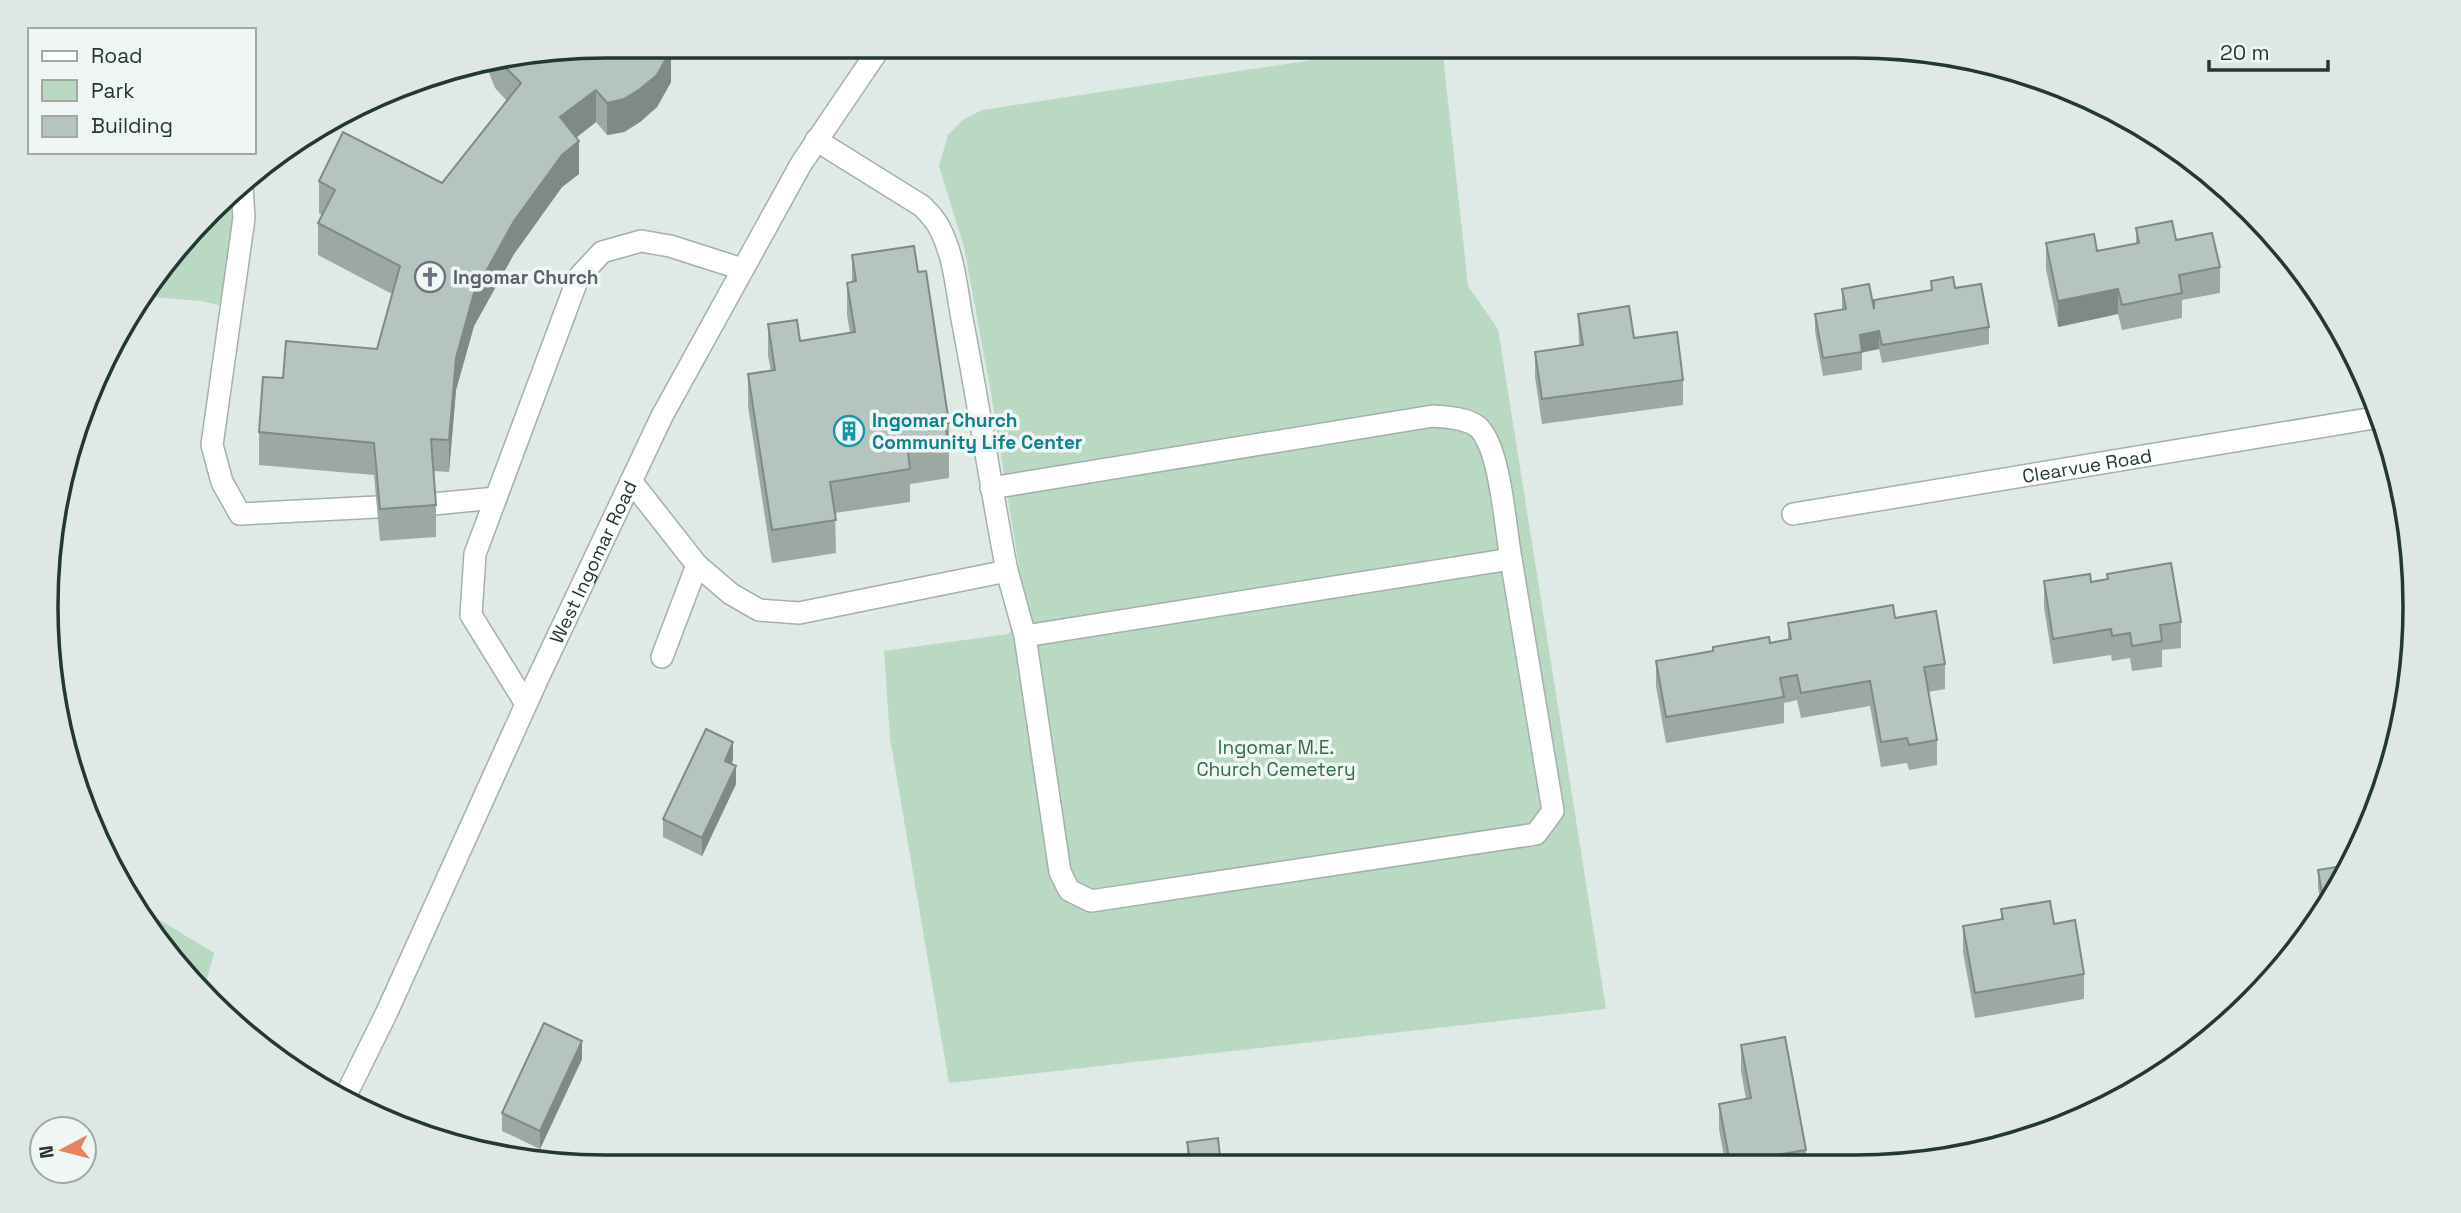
<svg xmlns="http://www.w3.org/2000/svg" width="2461" height="1213" viewBox="0 0 2461 1213" font-family="'Space Grotesk',sans-serif">
	<style>
		.green { fill: #bad9c2 }
		.lines { fill: none; stroke-linecap: round; stroke-linejoin: round }
		.service-casing { stroke: #a3b0ac; stroke-width: 24 }
		.minor-casing { stroke: #a3b0ac; stroke-width: 24 }
		.tertiary-casing { stroke: #a3b0ac; stroke-width: 24 }
		.service { stroke: #fff; stroke-width: 21 }
		.minor { stroke: #fff; stroke-width: 21 }
		.tertiary { stroke: #fff; stroke-width: 21 }
		.wall { fill: #9ca9a3 }
		.shaded-wall { fill: #7f8985 }
		.building { fill: #b5c4be; stroke: #7f8985; stroke-width: 2 }
		.labels { text-anchor: middle; stroke-width: 7; stroke-linejoin: round; paint-order: stroke }
		.worship-label { font-size: 19px; font-weight: bold; fill: #5b616d; stroke: #eff6f3; text-anchor: start }
		.culture-label { font-size: 19px; font-weight: bold; fill: #0d838f; stroke: #eff6f3; text-anchor: start }
		.street-label { font-size: 19px; fill: #223832; stroke: #eff6f3 }
		.park-label { font-size: 19px; fill: #2f6c47; stroke: #eff6f3 }
		.rim { fill: none; stroke: #223832; stroke-width: 3.5 }
	</style>
	<rect width="100%" height="100%" fill="#dfe9e5"/>
	<!-- green -->
	<g class="green">
		<path d="M1405 46H1442L1468 286 1498 329 1606 1009 949 1083 890 738 884 651 1008 634 1027 616 990 388 964 247 939 166 948 135 963 120 982 110Z"/>
		<path d="M242 186 232 308 201 301 139 296Z"/>
		<path d="M143 910 214 953 203 994Z"/>
	</g>
	<g class="lines">
		<!-- service casing -->
		<g class="service-casing">
			<g id="service">
				<path d="M242 186 244 218 212 445 222 482 240 514 377 507"/>
				<path d="M631 481 697 565"/>
				<path d="M991 488 1433 416C1447 417 1469 418 1479 428 1501 451 1505 527 1511 559L1025 636 1007 571"/>
				<path d="M433 504 496 498"/>
				<path d="M1025 636 1060 872 1069 890 1091 901 1536 834 1553 811 1511 559"/>
				<path d="M662 657 697 565 731 594 759 610 799 613 1007 571C991 489 979 406 963 324 957 294 955 259 941 231 937 221 930 214 922 206L816 140"/>
				<path d="M526 704 471 615 475 554 578 278 602 252 641 241 670 246 742 269"/>
			</g>
		</g>
		<!-- minor casing -->
		<g class="minor-casing">
			<g id="minor">
				<path id="s1" d="M1793 514 2380 417"/>
			</g>
		</g>
		<!-- tertiary casing -->
		<g class="tertiary-casing">
			<g id="tertiary">
				<path id="s2" d="M344 1099 386 1014 538 678 662 416 801 164 881 46"/>
			</g>
		</g>
		<!-- service -->
		<use href="#service" class="service"/>
		<!-- minor -->
		<use href="#minor" class="minor"/>
		<!-- tertiary -->
		<use href="#tertiary" class="tertiary"/>
	</g>
	<!-- wall -->
	<g class="wall">
		<path d="M606 46H685V47L671 59V82L657 107 640 122 624 132 607 135 596 122 576 138 579 174 562 187 514 254 474 326 456 390 449 472 433 471 436 505V537L380 541 374 475 259 465V432L283 378 377 349 392 294 318 255V223L322 215 319 213V181L442 183 507 101 495 88 486 65Z"/>
		<path d="M2136 228 2176 240 2220 267V293L2182 300V318L2122 330 2118 314 2058 327 2046 269V243L2097 251 2136 244Z"/>
		<path d="M852 255 918 272 949 423V478L910 484V502L835 513 836 553 772 563 748 406V374L771 371 768 356V324L800 341 850 333 847 315V283L852 282Z"/>
		<path d="M1931 281 1955 288 1989 327V344L1882 363 1879 349 1862 352V370L1823 376 1815 331V314L1842 309V289L1874 308 1931 290Z"/>
		<path d="M1578 314 1634 338 1683 380V405L1542 424 1535 377V352L1579 346Z"/>
		<path d="M2107 574 2181 622V648L2162 650V667L2132 671 2130 658 2112 661 2111 655 2053 664 2044 607V581L2091 582 2107 579Z"/>
		<path d="M1895 618 1945 664V689L1928 692 1937 740V765L1909 770 1907 763 1881 767 1870 706 1801 718 1797 700 1784 703V723L1666 743 1656 686V661L1788 640V623Z"/>
		<path d="M733 760 731 764 736 784 702 856 663 837V819Z"/>
		<path d="M2348 865 2322 909 2318 888V870Z"/>
		<path d="M2001 909 2054 924 2084 974V999L1975 1018 1963 952V926L2001 919Z"/>
		<path d="M1741 1045 1806 1150V1163H1725L1719 1129V1104L1746 1099 1741 1071Z"/>
		<path d="M582 1059 540 1149 502 1131V1113Z"/>
		<path d="M1187 1142 1221 1165H1187Z"/>
	</g>
	<!-- shaded-wall -->
	<g class="shaded-wall">
		<path d="M660 46H685V47L671 59V82L657 107 640 122 624 132 607 135V103Z"/>
		<path d="M596 90V122L560 150V117Z"/>
		<path d="M579 141V174L562 187 514 254 474 326 456 390 449 472V440L456 358 474 293 514 221 562 155Z"/>
		<path d="M2118 289V314L2058 327V301Z"/>
		<path d="M1879 331V349L1860 353V335Z"/>
		<path d="M733 742V760L725 778V761Z"/>
		<path d="M736 766V784L702 856V838Z"/>
		<path d="M582 1041V1059L540 1149V1131Z"/>
	</g>
	<!-- building -->
	<g class="building">
		<path d="M606 46H668L671 50 657 75 640 89 624 99 607 103 596 90 560 117 579 141 562 155 514 221 474 293 456 358 449 440 431 439 436 505 380 509 374 443 259 432 263 377 283 378 286 341 377 349 400 266 318 223 335 190 319 181 343 132 442 183 521 83 501 63Z"/>
		<path d="M2172 221 2176 240 2212 233 2220 267 2179 275 2182 293 2122 305 2118 289 2058 301 2046 243 2094 234 2097 251 2139 243 2136 228Z"/>
		<path d="M914 246 918 272 926 271 949 423H945L949 446 908 452 910 469 830 482 836 520 772 530 748 374 775 370 768 324 797 320 800 341 855 332 847 283 856 281 852 255Z"/>
		<path d="M1953 277 1955 288 1981 284 1989 327 1882 345 1879 331 1860 335 1862 352 1823 358 1815 314 1846 309 1842 289 1869 284 1874 309V300L1932 290 1931 281Z"/>
		<path d="M1629 306 1634 338 1677 332 1683 380 1542 399 1535 352 1583 345 1578 314Z"/>
		<path d="M2171 563 2181 622 2160 625 2162 641 2132 646 2130 633 2112 636 2111 629 2053 639 2044 581 2090 574 2091 582 2108 579 2107 574Z"/>
		<path d="M1893 605 1895 618 1936 611 1945 664 1924 667 1937 740 1909 745 1907 738 1881 742 1870 681 1801 693 1797 675 1780 678 1784 697 1666 717 1656 661 1713 651V647L1769 637 1770 643 1791 639 1788 623Z"/>
		<path d="M706 729 733 742 725 761 736 766 702 838 663 819Z"/>
		<path d="M2348 865 2324 905 2318 870Z"/>
		<path d="M2050 901 2054 924 2075 920 2084 974 1975 993 1963 926 2003 919 2001 909Z"/>
		<path d="M544 1023 582 1041 540 1131 502 1113Z"/>
		<path d="M1785 1037 1806 1150 1730 1163 1719 1104 1751 1098 1741 1045Z"/>
		<path d="M1218 1138 1221 1165H1191L1187 1142Z"/>
	</g>
	<!-- icons -->
	<defs>
		<g id="church-ring" transform="scale(1.575)"><circle r="9.5" fill="#eff6f3" stroke="#6b7280" stroke-width="1.5"/><path d="M-1.2-6h2.4v3.5h3.3v2.4h-3.3V6h-2.4V-.1h-3.3v-2.4h3.3Z" fill="#6b7280"/></g>
		<g id="building-ring" transform="scale(1.575)"><circle r="9.5" fill="#eff6f3" stroke="#0f9aa8" stroke-width="1.5"/><path d="M-4-6H4V6H1V3H-1V6H-4ZM-2.5-4.3h1.7v1.8h-1.7ZM.8-4.3h1.7v1.8H.8ZM-2.5-1h1.7V.8h-1.7ZM.8-1h1.7V.8H.8Z" fill="#0f9aa8"/></g>
	</defs>
	<g fill-rule="evenodd">
		<use href="#church-ring" x="430" y="277"/>
		<use href="#building-ring" x="849" y="431"/>
	</g>
	<g class="labels">
		<!-- worship labels -->
		<g class="worship-label">
			<text x="453" y="284">Ingomar Church</text>
		</g>
		<!-- culture labels -->
		<g class="culture-label">
			<text x="872" y="427">Ingomar Church<tspan x="872" dy="22">Community Life Center</tspan></text>
		</g>
		<!-- street labels -->
		<g class="street-label">
			<text dy="7" stroke="none"><textPath href="#s1" startOffset="298">Clearvue Road</textPath></text>
			<text dy="7" stroke="none"><textPath href="#s2" startOffset="592">West Ingomar Road</textPath></text>
		</g>
		<!-- park labels -->
		<g class="park-label">
			<text x="1276" y="754">Ingomar M.E.<tspan x="1276" dy="22">Church Cemetery</tspan></text>
		</g>
	</g>
	<!-- crop -->
	<path d="M0 0H2461V1213H0ZM606 58H1855A548 548 0 0 1 2403 606V607A548 548 0 0 1 1855 1155H606A548 548 0 0 1 58 607V606A548 548 0 0 1 606 58Z" fill="#dfe7e4" fill-rule="evenodd"/>
	<path class="rim" d="M606 58H1855A548 548 0 0 1 2403 606V607A548 548 0 0 1 1855 1155H606A548 548 0 0 1 58 607V606A548 548 0 0 1 606 58Z"/>
	<!-- legend -->
	<rect x="28" y="28" width="228" height="126" fill="#eff6f3" stroke="#9daaa6" stroke-width="2"/>
	<rect x="42" y="51" width="35" height="10" fill="#ffffff" stroke="#9daaa6" stroke-width="2"/>
	<text x="91" y="63" font-size="21" fill="#223832">Road</text>
	<rect x="42" y="80" width="35" height="21" fill="#bad9c2" stroke="#9daaa6" stroke-width="2"/>
	<text x="91" y="98" font-size="21" fill="#223832">Park</text>
	<rect x="42" y="116" width="35" height="21" fill="#b5c4be" stroke="#9daaa6" stroke-width="2"/>
	<text x="91" y="133" font-size="21" fill="#223832">Building</text>
	<!-- north arrow -->
	<g transform="translate(63 1150) rotate(263)"><circle r="33" fill="#eff6f3" stroke="#9daaa6" stroke-width="2"/>
	<path d="M0-5L12 26L0 18L-12 26Z" fill="#e8815f"/>
	<text y="-10" font-size="19" font-weight="bold" text-anchor="middle" fill="#223832">N</text>
	</g>
	<!-- scale -->
	<path d="M2209 60v10h119v-10" fill="none" stroke="#223832" stroke-width="3.5"/>
	<text x="2220" y="60" font-size="21" fill="#223832" stroke="#eff6f3" stroke-width="5" paint-order="stroke">20 m</text>
</svg>
